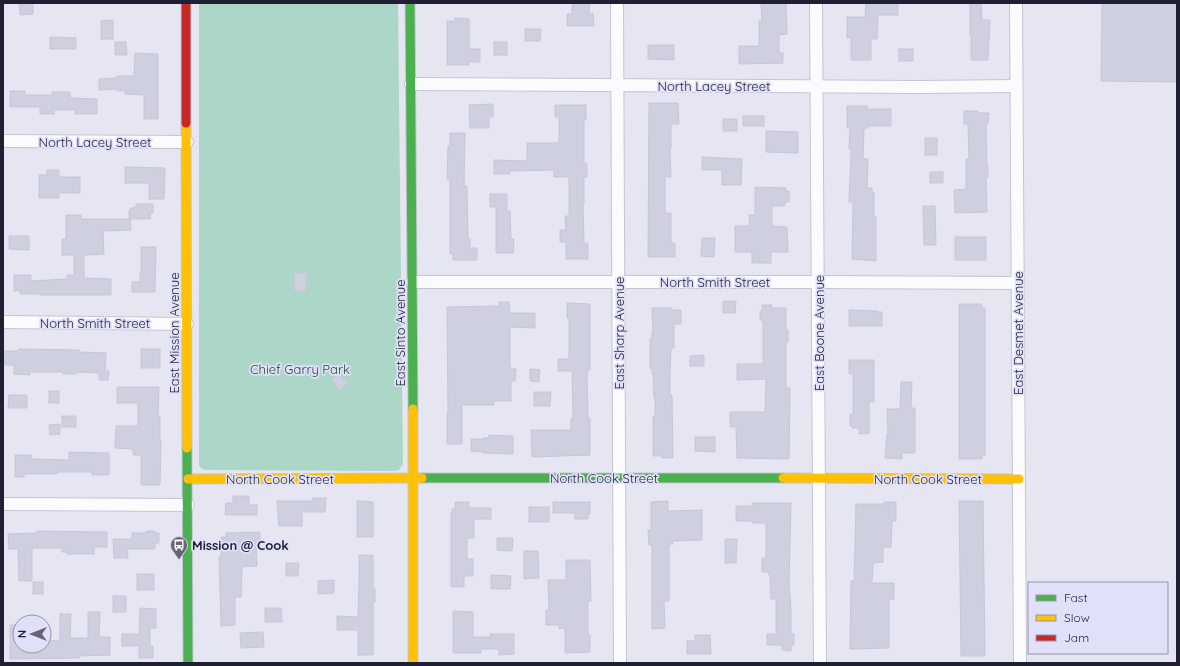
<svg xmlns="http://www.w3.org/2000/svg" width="1180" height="666" viewBox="0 0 1180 666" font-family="Quicksand,sans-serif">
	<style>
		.green { fill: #acd7c8 }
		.building { fill: #cecfdf; stroke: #c6c6d6 }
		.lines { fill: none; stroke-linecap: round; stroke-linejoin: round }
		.street-casing { stroke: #c4c4d4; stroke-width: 14 }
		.fast-casing { stroke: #c4c4d4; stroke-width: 11 }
		.slow-casing { stroke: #c4c4d4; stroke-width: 11 }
		.jam-casing { stroke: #c4c4d4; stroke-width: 11 }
		.street { stroke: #fbfbfd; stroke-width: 12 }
		.fast { stroke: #4caf50; stroke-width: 9 }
		.slow { stroke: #ffc107; stroke-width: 9 }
		.jam { stroke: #c62828; stroke-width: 9 }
		.labels { text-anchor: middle; stroke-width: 3.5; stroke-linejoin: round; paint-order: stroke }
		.street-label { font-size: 13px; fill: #1f2034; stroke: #e0e1f8 }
		.park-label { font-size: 13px; fill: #214736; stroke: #e0e1f8 }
		.poi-label { font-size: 13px; font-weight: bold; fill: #1f2034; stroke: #e0e1f8; text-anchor: start }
	</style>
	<rect width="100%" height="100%" fill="#e6e6f2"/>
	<!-- green -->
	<path class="green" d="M199 3H398L403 464 399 470 394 471 204 470 201 468 199 465Z"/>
	<!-- building -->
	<g class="building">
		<path d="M19 3H33V14L20 15Z"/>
		<path d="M572 3H590L589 14 593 13 594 26H567V14H572Z"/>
		<path d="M761 3H786L787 34 779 35V53H783V63L739 64V46H759V21H762Z"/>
		<path d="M866 3H898V15H878L877 39H871V60H851V38H847V17H865Z"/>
		<path d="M970 3H981L982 20H990L988 60H971V35H970Z"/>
		<path d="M1102 3H1177V82L1101 81Z"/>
		<path d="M455 18 469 19V49H480V62H469V65H447V21H455Z"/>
		<path d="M113 20V39H101V21Z"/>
		<path d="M525 29H541L540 41H525Z"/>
		<path d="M50 37 76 38V49H50Z"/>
		<path d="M115 42H126L127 55H115Z"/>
		<rect x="494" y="42" width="13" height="13"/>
		<path d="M648 45H674V60L648 59Z"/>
		<rect x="899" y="49" width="14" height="12"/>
		<path d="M135 53 158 54V119H144V95L125 94V91H117V89L99 90V79L117 78V76H134Z"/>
		<path d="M10 91H25V95H52V92H70V98L97 99V114H75V110H54V114H40V107H10Z"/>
		<path d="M649 103H678L679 124H671V149H670L671 177H665V213H671V243H675V257H648Z"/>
		<path d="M493 104V117H489V128H470L469 105Z"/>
		<path d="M555 105H586V120H584V163L587 164V177H584V204H583L584 243H588V259H566V242H560V230H566L565 216H569V177H554V170L510 171V174H494V160L525 161V160H527V143H559V117H555Z"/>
		<path d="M847 106H867V109H891V126H868V128H864L863 159H868L867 188H872V192H874V217H876V261L852 259 853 202H849L851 155V149H849L850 128H847Z"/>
		<path d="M964 111H978V113H989L988 124H986L987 167H988V178H986L987 212 955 213 954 190 966 189V159H969L968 124H964Z"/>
		<rect x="743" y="116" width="21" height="10"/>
		<rect x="723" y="119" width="14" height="12"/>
		<path d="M766 131 798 132V153L766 152Z"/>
		<path d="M450 133H465L464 186H467L468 239H470V248H477V260H453V254H450V179H447L448 146H450Z"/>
		<rect x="925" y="138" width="12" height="17"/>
		<path d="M702 157 742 159 741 185H722V170H702Z"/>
		<path d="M125 167 165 168 164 199H149V183H125Z"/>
		<path d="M47 170H59V177H80V193H59V198H39V175H47Z"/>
		<rect x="930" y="172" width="13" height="11"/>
		<path d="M755 187 786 188 785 191H789V202H785V206H772V226L787 227 788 252H771V263H752V252H735V226H750L749 215H755Z"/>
		<path d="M490 194H507V211H510L511 239H514L513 253H496V207H490Z"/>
		<path d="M136 204H153V213L150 214 151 219H129V210L131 208 136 207Z"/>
		<path d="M923 206H935L936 245H924Z"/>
		<path d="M66 215H81V219H130L131 230 103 231 104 254 84 255V278L111 279V295H40V294H20V291H14V275H31V281L67 279V275H74V255H62V239H66Z"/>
		<path d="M9 236H29V250L9 249Z"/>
		<rect x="955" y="237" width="31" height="23"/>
		<path d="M702 238H715L714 257 701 256Z"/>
		<path d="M141 247H156L155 292H132V282H140V273H141Z"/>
		<rect x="294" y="273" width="12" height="18"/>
		<path d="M723 301H736L735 313H723Z"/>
		<path d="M499 302H509L510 313H535V328L510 327V364L511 369H516L515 381H511V401H494V405H462V444H447V413H448L447 307 499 306Z"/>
		<path d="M567 303 590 304V370L587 371 588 418H590V455L532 457 531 430H571V418H573L572 371H558V359H569V319L567 318Z"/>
		<path d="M959 304H982V308H985V455H982V459H959Z"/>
		<path d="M762 305H772V308H786V330H788V342H786V388H790L789 459 737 458 736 427H730V412H765L766 379 737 380V364H763V320H760V311H762Z"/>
		<path d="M652 308H672V310H681V324H674V348H671L670 374V395H672L673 458H662V456H653V416H655V398H654L653 374H652V369L650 368V338H652V332H653Z"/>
		<path d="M849 310 877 311V312H882V326H849Z"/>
		<path d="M19 349 79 350V352L106 353 105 371H109L108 380H99V373L76 372V374H63V372H30V375L14 374V365H3V351H18Z"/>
		<rect x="141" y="349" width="19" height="19"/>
		<path d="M704 355V366H690V356Z"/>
		<path d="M849 360H874V402H869V433L859 434V428H852V426H850V414H853V374H849Z"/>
		<path d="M530 369 540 370 539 382 530 381Z"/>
		<path d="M339 373 348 383 340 390 331 380Z"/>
		<path d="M901 382H912L911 408H915V453H902V459L885 458 887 434H888L887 409H900Z"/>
		<path d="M117 387H159L158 416H160V440H161L160 485H141V455H133V449L115 448 116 426H138V403H117Z"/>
		<rect x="49" y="391" width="10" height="12"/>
		<path d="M534 392H551L550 406H534Z"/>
		<path d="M9 395H27V408H8Z"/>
		<rect x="62" y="416" width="14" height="11"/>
		<path d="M60 424V434L50 435 49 425Z"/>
		<path d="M489 435 513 436V454L483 453V452L471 451V439H483V438H489Z"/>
		<path d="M695 437H715V452L695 451Z"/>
		<path d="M69 452 109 453V475H92V472H57V474H24V477H15V455H31V459L69 460Z"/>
		<path d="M233 496H249V505H257V515H225L226 503H233Z"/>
		<path d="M313 498H326L325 512H302V526H279L277 501H313Z"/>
		<path d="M357 501 373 502V537H357Z"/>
		<path d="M668 501V511L702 510V540L673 541V544H669V601H664L665 628 652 629V545H649L648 530H651V502Z"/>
		<path d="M959 501H983L985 656H961Z"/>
		<path d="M455 502H469V508H491V519H474V538H467V559H473V576H464V587H451V513H452V509H455Z"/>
		<path d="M553 502H590V514H588V519H575V513H553Z"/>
		<path d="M884 502H896V521H892L891 547H883V562L873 563 872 583H894V599L889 600V648L850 649 851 581H854L856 504H884Z"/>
		<path d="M752 503H791L789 583 791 609V634H794V645H791V651L782 650V645H767V634H776V599H771L770 575H769V572H762V558H766V523H752V521H736V506H752Z"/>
		<rect x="529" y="507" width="20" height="15"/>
		<path d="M37 531 107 532V547H94V554H67V552H62V548H32V581H19L18 549H9L8 534 37 533Z"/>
		<path d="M146 531H155V533H159V543H155V549H127L128 558H114L113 539H132V533H146Z"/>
		<path d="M260 532V543H256L257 566 242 567 241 597H235V625L221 626 219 557H221V537H226V533Z"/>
		<path d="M497 538H513L512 551 497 550Z"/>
		<path d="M725 539H737L736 563H725Z"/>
		<path d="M524 551H538L539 578 524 579Z"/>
		<path d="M359 555H373V588H375V602H373V655H358V630H337V616L358 617 359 583Z"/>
		<path d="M566 560H590L591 601H588V635H590V652L565 653V628L559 629V625H546V610H549L548 580H566Z"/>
		<path d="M286 563H299L298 576H286Z"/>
		<rect x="137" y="574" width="17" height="16"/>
		<path d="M491 575 511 576 510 589H491Z"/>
		<path d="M334 580V593L318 594V581Z"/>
		<rect x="33" y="582" width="10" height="12"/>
		<rect x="113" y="596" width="13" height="16"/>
		<path d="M140 608 156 609V628H150V646H153V658H139V646H122V634H139Z"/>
		<path d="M265 608H281L282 622H265Z"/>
		<path d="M453 611 473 612V637H490V634H514V654L499 655V649H481V653H453Z"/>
		<path d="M88 612H100L99 637H110V655L79 656V658L10 659V625H20V646H44V643H49V641L60 640V614H71L70 638H88Z"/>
		<path d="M263 632 264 647 241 648 240 633Z"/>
		<path d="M695 635H710L711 654H687V641H695Z"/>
	</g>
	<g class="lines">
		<!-- street casing -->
		<g class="street-casing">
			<g id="street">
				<path d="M617 3 620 663"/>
				<path d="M816 3 820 663"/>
				<path d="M1016 3 1020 663"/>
				<path d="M411 84 918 87 1016 86"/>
				<path d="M3 141 187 142"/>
				<path d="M412 282H818L1018 283"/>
				<path d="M3 322 187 324"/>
				<path d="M3 504 188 505"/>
			</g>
		</g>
		<!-- fast casing -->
		<g class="fast-casing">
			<g id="fast">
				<path d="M410 3 413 409"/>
				<path d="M187 448 188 663"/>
				<path d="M422 478H783"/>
			</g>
		</g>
		<!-- slow casing -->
		<g class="slow-casing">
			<g id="slow">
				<path d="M186 123 187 448"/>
				<path d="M783 478 1019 479"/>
				<path d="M188 479 422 478"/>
				<path d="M413 663V409"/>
			</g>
		</g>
		<!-- jam casing -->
		<g class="jam-casing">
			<path id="jam" d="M186 3V123"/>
		</g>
		<!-- street -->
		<use href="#street" class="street"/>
		<!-- fast -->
		<use href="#fast" class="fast"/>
		<!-- slow -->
		<use href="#slow" class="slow"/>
		<!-- jam -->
		<use href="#jam" class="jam"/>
	</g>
	<!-- icons -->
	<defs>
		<g id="bus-pin" transform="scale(0.9)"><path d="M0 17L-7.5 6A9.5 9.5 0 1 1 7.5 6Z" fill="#656576" stroke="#e0e1f8"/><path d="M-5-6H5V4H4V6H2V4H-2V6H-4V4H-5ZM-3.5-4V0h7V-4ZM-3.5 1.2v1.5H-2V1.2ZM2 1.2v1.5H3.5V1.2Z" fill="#fff"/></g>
	</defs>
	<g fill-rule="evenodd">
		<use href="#bus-pin" x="179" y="545"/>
	</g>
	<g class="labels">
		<!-- street labels -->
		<g class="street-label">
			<text x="714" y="91">North Lacey Street</text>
			<text x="95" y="147">North Lacey Street</text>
			<text x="715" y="287">North Smith Street</text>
			<text x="95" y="328">North Smith Street</text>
			<text transform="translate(174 333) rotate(-90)" y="5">East Mission Avenue</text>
			<text transform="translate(400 333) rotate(-90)" y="5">East Sinto Avenue</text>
			<text transform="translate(619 333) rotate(-90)" y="5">East Sharp Avenue</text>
			<text transform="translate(819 333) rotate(-90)" y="5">East Boone Avenue</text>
			<text transform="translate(1018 333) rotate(-90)" y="5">East Desmet Avenue</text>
			<text x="604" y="483">North Cook Street</text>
			<text x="280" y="484">North Cook Street</text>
			<text x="928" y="484">North Cook Street</text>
		</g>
		<!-- park labels -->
		<g class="park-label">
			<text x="300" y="374">Chief Garry Park</text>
		</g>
		<!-- poi labels -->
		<g class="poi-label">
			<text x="192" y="550">Mission @ Cook</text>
		</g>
	</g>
	<!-- border -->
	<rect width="1180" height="666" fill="none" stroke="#1f2034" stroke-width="8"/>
	<!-- legend -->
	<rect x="1028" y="582" width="140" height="72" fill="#e0e1f8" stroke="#9394aa"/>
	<rect x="1036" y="595" width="20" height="6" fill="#4caf50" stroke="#9394aa"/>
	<text x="1064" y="602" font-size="12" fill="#1f2034">Fast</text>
	<rect x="1036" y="615" width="20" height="6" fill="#ffc107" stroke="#9394aa"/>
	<text x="1064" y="622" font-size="12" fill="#1f2034">Slow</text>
	<rect x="1036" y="635" width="20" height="6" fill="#c62828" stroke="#9394aa"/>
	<text x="1064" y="642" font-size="12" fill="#1f2034">Jam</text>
	<!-- north arrow -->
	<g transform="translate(32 634) rotate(270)"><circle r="19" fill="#e0e1f8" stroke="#9394aa"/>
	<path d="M0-3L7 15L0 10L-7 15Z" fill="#656576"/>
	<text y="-6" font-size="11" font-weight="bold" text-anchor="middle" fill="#1f2034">N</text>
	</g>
</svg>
